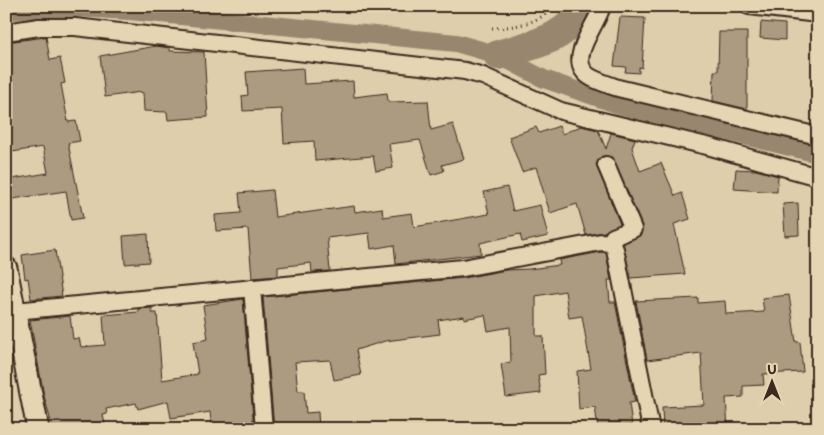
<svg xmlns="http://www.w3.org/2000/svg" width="824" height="435" viewBox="0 0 824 435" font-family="Itim,sans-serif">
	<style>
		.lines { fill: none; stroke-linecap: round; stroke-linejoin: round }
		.canal { stroke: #98876e; stroke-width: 18 }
		.river { stroke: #98876e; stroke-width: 30 }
		.building { fill: #ac9b80; stroke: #3b2a1e }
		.minor-casing { stroke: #3b2a1e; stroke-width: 20 }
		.major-casing { stroke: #3b2a1e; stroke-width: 25 }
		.path { stroke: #3b2a1e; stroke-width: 3; stroke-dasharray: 1 4; stroke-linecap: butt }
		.minor { stroke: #e6d5b2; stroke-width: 16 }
		.major { stroke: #e6d5b2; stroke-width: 21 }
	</style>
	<rect width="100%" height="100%" fill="#dfceac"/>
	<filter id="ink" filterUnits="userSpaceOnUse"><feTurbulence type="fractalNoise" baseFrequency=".02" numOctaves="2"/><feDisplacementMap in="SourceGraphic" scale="10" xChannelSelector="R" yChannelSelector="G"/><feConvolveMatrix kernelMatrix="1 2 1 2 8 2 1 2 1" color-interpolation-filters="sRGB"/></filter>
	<g filter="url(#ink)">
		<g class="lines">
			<!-- canal -->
			<path class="canal" d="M6 11 76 8 129 11 456 43 498 55 544 79 619 105 818 154"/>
			<!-- river -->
			<path class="river" d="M498 55C526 46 572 40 580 6"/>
		</g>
		<!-- building -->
		<g class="building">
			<path d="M620 17 645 18 642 68 639 67V73L625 72 626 67 614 66Z"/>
			<path d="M761 22 785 24V40L760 38Z"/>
			<path d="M719 32H747V109L713 101 714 71H718Z"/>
			<path d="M46 37 50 60 60 58 65 83 61 84 68 122 76 121 80 141 68 143 83 218 71 220 66 191 6 200V180L48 173 43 147 6 153V42Z"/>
			<path d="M156 46 170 48V51L204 52 208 117 168 120 167 112 144 111 143 93 141 92 105 97 100 56Z"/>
			<path d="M303 68 304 84 353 81 354 97 387 93 388 102 428 101 431 130 453 124 464 159 442 165 444 171 431 175 420 140 389 144 393 168 376 171 373 156 315 161 314 141 284 143 282 109 243 111 242 96 248 95 246 72Z"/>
			<path d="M559 126 562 134 581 126 598 130 606 149 611 133 635 139 632 148 640 171 661 163 675 196 682 193 690 219 674 224 685 274 631 278 623 244 641 235 642 226 612 157 602 156 596 164 620 224 604 232 586 235 577 204 550 213 536 167 522 172 509 137 536 127 539 133Z"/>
			<path d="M736 169 756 170 778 176 777 192 734 189Z"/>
			<path d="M507 187 513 211 540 205 548 236 522 242 520 234 480 243 481 254 396 264 394 245 371 249 369 233 327 238 330 271 312 272 311 263 278 267V276L252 278 248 229 216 231 215 215 241 213 239 193 272 190 275 217 354 206 355 212 382 208 383 217 412 213 414 227 489 214 484 192Z"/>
			<path d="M798 203 799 235 785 236 783 204Z"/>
			<path d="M148 234 149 262 125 264 123 236Z"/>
			<path d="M55 250 62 296 31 299 28 278 25 279 22 255Z"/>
			<path d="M601 252 606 253 611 280H608L610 302H615L635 402 629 403 632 425 598 429 595 407 579 409 577 371 591 369 582 316 569 318 565 291 536 296V336H543L545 374 538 375 541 393 506 397 501 364 511 362 510 327 488 331 485 315 464 319V316L438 320 440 334 385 341 356 350 361 375 334 380 330 360 295 362 298 391H304L306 413 318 412 319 429H274L263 297 464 278 506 270 529 269 560 265 559 260Z"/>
			<path d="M789 295 796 342H800L803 372 763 374 764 385 743 386V397L726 398 728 429H663L662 407 704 405 701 353 647 360 636 301 698 298V303L725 301 726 314 764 312 762 298Z"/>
			<path d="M243 299 254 429H212L210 412 171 418 168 401 138 409 136 403 106 409 107 414 103 415 106 429H53L44 396 30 320 70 316 73 339 79 338 81 347 105 345 103 315 139 312V309L152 308V313H157L162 380 198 374 193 342 208 339 203 305Z"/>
		</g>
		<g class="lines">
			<!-- minor casing -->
			<g class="minor-casing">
				<g id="minor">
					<path d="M602 6C596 28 563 62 592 78 600 82 609 85 618 88L818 136"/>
					<path d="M749 6 818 14"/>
					<path d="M6 32 39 27H75L465 71 483 76 561 111 711 147 818 177"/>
					<path d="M606 165 633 229 613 237 610 243"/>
					<path d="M252 288 264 429"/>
					<path d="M15 311 463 268 601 242 610 243 615 249 651 429"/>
				</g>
			</g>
			<!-- major casing -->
			<g class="major-casing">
				<path id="major" d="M6 268 38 429"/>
			</g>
			<!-- path -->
			<path class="path" d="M492 28C515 27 538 24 555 6"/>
			<!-- minor -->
			<use href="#minor" class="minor"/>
			<!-- major -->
			<use href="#major" class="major"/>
		</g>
	</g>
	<!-- margin -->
	<rect width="824" height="435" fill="none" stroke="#e6d5b2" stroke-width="25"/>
	<rect x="12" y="12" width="799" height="410" fill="none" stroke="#3b2a1e" stroke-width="2" filter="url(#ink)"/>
	<!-- north arrow -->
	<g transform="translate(772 382)" stroke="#e6d5b2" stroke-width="4" paint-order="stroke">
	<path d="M0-4L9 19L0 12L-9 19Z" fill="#3b2a1e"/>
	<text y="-8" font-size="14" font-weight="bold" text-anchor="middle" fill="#3b2a1e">U</text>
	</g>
</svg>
